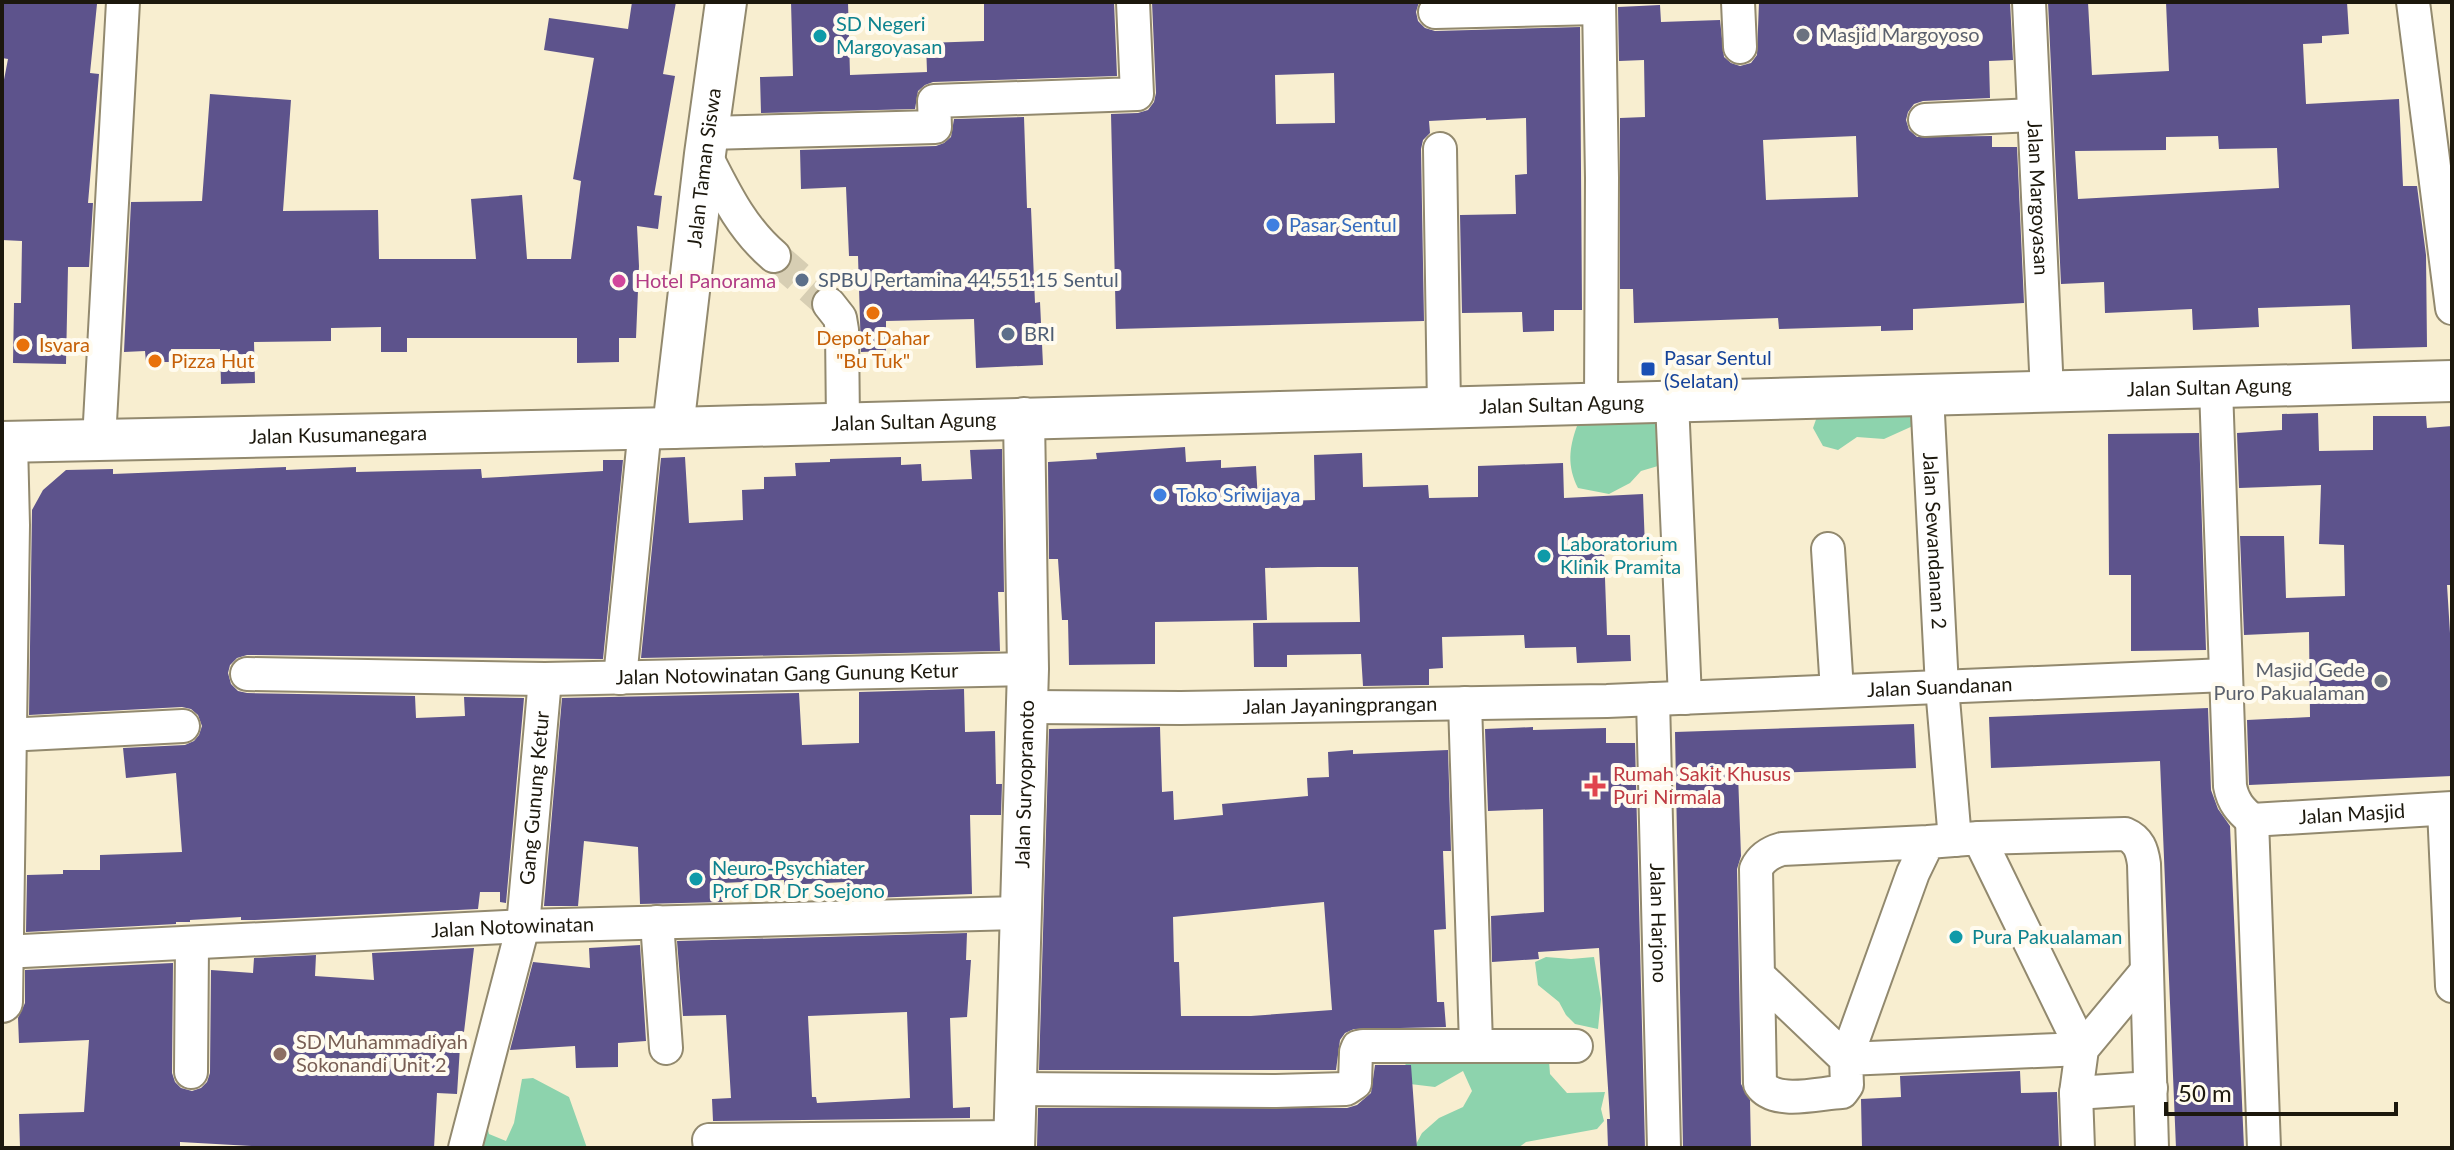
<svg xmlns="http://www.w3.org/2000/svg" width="2454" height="1150" viewBox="0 0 2454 1150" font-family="Lato,sans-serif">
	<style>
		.green { fill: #8dd3ad }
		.building { fill: #5d538c; fill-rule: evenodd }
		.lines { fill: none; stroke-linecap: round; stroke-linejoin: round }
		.minor-tunnel { stroke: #d7ceb3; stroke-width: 32; stroke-dasharray: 32 16; stroke-linecap: butt }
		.minor-casing { stroke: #92896e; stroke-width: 36 }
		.major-casing { stroke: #92896e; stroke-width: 44 }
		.minor { stroke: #fff; stroke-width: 32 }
		.major { stroke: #fff; stroke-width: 40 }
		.worship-dot { fill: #6b7280; stroke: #fffbef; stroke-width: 3 }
		.culture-dot { fill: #0f9aa8; stroke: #fffbef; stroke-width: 3 }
		.shop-dot { fill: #3f7fe0; stroke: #fffbef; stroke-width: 3 }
		.service-dot { fill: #5c6f8a; stroke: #fffbef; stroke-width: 3 }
		.hotel-dot { fill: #d1479c; stroke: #fffbef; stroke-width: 3 }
		.food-dot { fill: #e8710a; stroke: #fffbef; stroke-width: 3 }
		.transit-dot { fill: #1a4fb4; stroke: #fffbef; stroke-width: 3 }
		.health-dot { fill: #e0444e; stroke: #fffbef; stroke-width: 3 }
		.education-dot { fill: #8d6e63; stroke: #fffbef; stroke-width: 3 }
		.labels { text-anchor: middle; stroke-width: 8; stroke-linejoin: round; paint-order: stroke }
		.culture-label { font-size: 20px; fill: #0d838f; stroke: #fffbef; text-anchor: start }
		.worship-label { font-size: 20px; fill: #5b616d; stroke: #fffbef; text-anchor: start }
		.street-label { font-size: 20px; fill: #1c180d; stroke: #fffbef }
		.shop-label { font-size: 20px; fill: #366cbe; stroke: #fffbef; text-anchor: start }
		.service-label { font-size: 20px; fill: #4e5e75; stroke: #fffbef; text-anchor: start }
		.hotel-label { font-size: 20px; fill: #b23c85; stroke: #fffbef; text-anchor: start }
		.food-label { font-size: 20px; fill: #c56008; stroke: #fffbef; text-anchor: start }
		.transit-label { font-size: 20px; fill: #164399; stroke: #fffbef; text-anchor: start }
		.health-label { font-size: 20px; fill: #be3a42; stroke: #fffbef; text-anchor: start }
		.education-label { font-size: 20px; fill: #785e54; stroke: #fffbef; text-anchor: start }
	</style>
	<rect width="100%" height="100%" fill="#f8eed0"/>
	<!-- green -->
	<g class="green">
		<path d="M1917 402 1915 425 1884 439 1857 437 1838 450 1823 446 1813 428 1819 411Z"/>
		<path d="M1600 414H1668L1667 456 1658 466 1641 471 1630 483 1609 494 1578 488C1567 466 1569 448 1577 426Z"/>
		<path d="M1546 957 1571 959 1594 957 1601 999 1598 1029 1575 1024 1566 1015 1559 1002 1538 985 1535 962Z"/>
		<path d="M1414 1059 1549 1061 1550 1074 1567 1093 1605 1092 1601 1109 1604 1121 1597 1129 1526 1142 1518 1148H1414L1422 1133 1439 1118 1463 1107 1472 1091 1463 1071 1435 1087 1410 1084 1400 1068Z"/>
		<path d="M533 1078 569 1097 587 1148H448L453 1138 484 1113 489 1134 506 1141 514 1123 522 1079Z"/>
	</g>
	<!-- building -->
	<g class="building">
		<path d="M2 2 97 4 90 73 99 74 88 203H93L89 267H68L66 364 13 363 14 303H21L22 241 2 240V90L8 59 2 58Z"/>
		<path d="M632 2H676L663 74 675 76 654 195 662 196 658 229 637 226 639 266 636 338H619V362L577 363V338H407V352H381V327L331 328V341L254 342 255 383 221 384 220 349H171L172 362H146L145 351 124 352 131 202 202 201 210 94 291 100 283 211 378 210 379 259H476L471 199 522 195 527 259H571L581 181 573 179 594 58 544 50 549 18 628 29Z"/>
		<path d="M791 2H848L850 75 927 72 926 43 984 41V2H1114L1117 76 933 82 925 85 918 91 915 109 761 113 760 77 793 76Z"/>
		<path d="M1152 2H1419L1416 12 1418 21 1425 28 1435 31 1580 27 1582 310H1554V331L1523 332 1522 312 1462 313 1460 215 1516 214 1515 175 1527 174 1526 118 1486 120V118L1429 121 1430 133 1423 140 1421 149 1424 321 1116 329 1111 114 1138 113 1148 110 1154 102 1156 93ZM1334 73 1335 123 1276 124 1275 75Z"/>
		<path d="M1759 2H2010L2013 60 1989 61 1990 98 1923 101 1914 104 1908 112 1906 120 1909 130 1917 137 1992 136V147H2017L2024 303 1913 309V330L1881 331V326L1779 329 1778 318 1634 323 1633 289H1620V118L1645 117 1644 60 1619 61 1618 7 1660 5 1661 22 1720 20 1724 57 1731 63 1740 66 1751 63 1757 55ZM1856 136 1858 197 1766 200 1763 140Z"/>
		<path d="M2048 2H2088L2092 75 2169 71 2166 2H2347L2349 34 2322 36V43L2303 44 2306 104 2399 99 2403 186H2417L2426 255 2427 347 2352 349 2350 305 2258 308 2259 327 2193 330 2192 309 2105 313 2104 282 2061 284ZM2218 136 2219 149 2277 148 2279 188 2078 199 2075 151 2166 150V137Z"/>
		<path d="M1024 117 1027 208H1031L1035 303 1040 302 1043 365 976 368 974 319 886 321V351L861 352 858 256H849L846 187 801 189 800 150 936 146 944 143 951 137 954 119Z"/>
		<path d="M2318 413 2319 451 2373 450V416H2426L2427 428 2452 426V585H2447L2450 633 2452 632V776L2249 785 2247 720 2310 717 2309 632 2244 635 2240 536H2284L2286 598 2345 596 2344 545 2319 544 2321 485 2239 488 2237 433 2282 430V414Z"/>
		<path d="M2199 433 2206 650 2131 651V575H2109L2108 434Z"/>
		<path d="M1185 447 1186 462 1221 460V468L1256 466 1258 502 1315 500 1314 455 1362 453 1363 487 1428 485 1429 498 1478 497V466L1563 463 1564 498 1643 494 1645 548 1604 550 1607 635H1630L1631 661 1577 663 1576 647 1525 648 1524 635 1442 637 1443 668 1429 669V685L1363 686 1361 654 1287 655V667H1254L1253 623 1360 622 1358 567H1318L1265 568 1267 620 1155 622V664L1069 665 1068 620H1062L1058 559H1049L1048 462 1097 459 1096 453Z"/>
		<path d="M1002 449 1004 592H998L1000 651 641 658 661 458 685 457 689 523 743 520 742 490 764 489V477L796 476 795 463 830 462V459L901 457V465L921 464 922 481 972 479 970 450Z"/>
		<path d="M603 460H623L603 659 247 655 237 658 230 665 228 673 231 684 238 691 247 693 415 696 416 718 465 716 464 697 524 698 506 903 500 902V892H480L478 909 255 920H241V917L190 920V922H176V924L26 932 27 875 63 874V870H100V855L182 852 176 773 126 778 123 748 185 745 194 741 199 735 202 726 198 715 191 709 182 707 29 715 32 510 43 490 66 470 113 469V474L286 467V470L356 467V472L481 469 482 478 603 471Z"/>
		<path d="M964 689 965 732 995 731 996 784H1002L1001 815H970L972 894 847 899 846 882 784 885V880L722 883 723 902 640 904 638 847 584 841 578 906H544L562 698 799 693 802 745 859 743V692Z"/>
		<path d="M2208 708 2211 790 2218 809 2230 826 2244 1148H2176L2160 761 1991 768 1989 717Z"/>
		<path d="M1914 724 1916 768 1738 774 1741 856 1737 869 1741 1084 1750 1100 1751 1148 1683 1147 1675 732Z"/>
		<path d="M1160 727 1162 792 1173 791 1174 820 1223 815 1222 804 1308 796 1307 778 1329 777 1328 752 1353 750V754L1448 750 1451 851H1443L1446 929 1434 930 1437 1002H1444L1446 1027 1354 1029 1345 1033 1340 1040 1336 1070H1039L1049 729ZM1324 902 1332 1010 1251 1016H1181L1179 962H1174L1173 917Z"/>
		<path d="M1533 727V730L1606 728V743H1635L1645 1148H1608L1607 1119H1610L1599 948 1538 952 1539 959 1492 962 1491 916 1544 912 1543 809 1488 811 1485 729Z"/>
		<path d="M967 933 966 960H971L967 1017 950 1018 953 1108 970 1107V1118L713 1121 712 1099 731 1098 726 1015 683 1016 677 941ZM907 1012 910 1098 817 1103 816 1097H812L808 1016Z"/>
		<path d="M640 945 646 1041 618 1043V1067L576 1068 575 1046 510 1050 533 962 590 968 589 948Z"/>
		<path d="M474 948 464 1032 461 1031 457 1094 437 1093 434 1148H285L180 1142V1148H20L19 1114 84 1112 89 1040 19 1043 18 1018 25 1003V970L173 963 172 1073 175 1082 181 1088 192 1091 201 1088 207 1082 210 1073 211 970 253 973 254 958 316 955 315 976 374 980 372 953Z"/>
		<path d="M1375 1065H1411L1417 1148 1037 1146 1038 1108H1347L1357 1105 1371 1093Z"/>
		<path d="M2020 1071 2021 1093 2057 1092 2059 1148H1862L1861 1099 1901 1097 1900 1076Z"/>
	</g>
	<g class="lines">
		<!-- minor-tunnel -->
		<path class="minor-tunnel" d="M774 256 829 304"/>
		<!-- minor casing -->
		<g class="minor-casing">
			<g id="minor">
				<path d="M1599 2 1602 178 1601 403"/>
				<path d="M1738 2 1740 47"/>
				<path id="s1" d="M2029 2 2047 392"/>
				<path d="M2413 2 2452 308"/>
				<path d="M1435 12 1599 8"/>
				<path d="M1925 120 2034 115"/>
				<path d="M708 133 935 127 934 101 1137 94 1133 2"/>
				<path d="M1440 149 1444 408"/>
				<path d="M705 154C724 191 741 228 774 256"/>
				<path d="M829 304 840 318 842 330 843 423"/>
				<path d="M2216 388 2230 786C2233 802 2240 810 2252 820"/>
				<path id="s2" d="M1927 395 1942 687 1955 840"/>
				<path d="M1672 402 1685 698"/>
				<path d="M99 440 123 2"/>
				<path d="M1828 549 1837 691"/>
				<path id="s3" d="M247 674 545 679 1028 669"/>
				<path d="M620 678 645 428"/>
				<path id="s4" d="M1653 699 1664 1148"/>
				<path d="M1465 703 1476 1044"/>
				<path id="s5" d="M1028 707 1181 708 1607 701 2226 675"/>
				<path d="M6 735 183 726"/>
				<path d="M2444 809 2452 986"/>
				<path d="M2252 820 2264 1148"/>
				<path id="s6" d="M2252 820 2452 808"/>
				<path d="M1979 838 2125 834C2139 840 2142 850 2144 864L2152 1148"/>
				<path d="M657 922 666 1048"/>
				<path id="s7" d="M3 952 523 926 1021 913"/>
				<path d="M1759 976 1846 1059 2082 1049 1979 838 1928 842 1913 873 1846 1059 1847 1085 1842 1092C1819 1093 1775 1106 1760 1084L1756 869C1761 858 1771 852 1782 849L1928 842"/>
				<path d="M191 1072 192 944"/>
				<path d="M1017 1089 1276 1091 1346 1089 1355 1083 1356 1052 1358 1047 1363 1046H1576"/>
				<path d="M2076 1093 2151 1088"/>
				<path id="s8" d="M465 1148 523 926 545 679"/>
				<path d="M710 1148 709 1140 1014 1137"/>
				<path d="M2078 1148 2076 1093 2082 1049 2146 972"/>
			</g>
		</g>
		<!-- major casing -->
		<g class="major-casing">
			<g id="major">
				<path id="s9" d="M673 428 705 154 726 2"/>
				<path id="s10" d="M2 442 673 428 2452 381"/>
				<path d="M2 1002 9 525 7 442"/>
				<path id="s11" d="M1014 1148 1028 669 1024 418"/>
			</g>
		</g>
		<!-- minor -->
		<use href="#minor" class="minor"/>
		<!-- major -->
		<use href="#major" class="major"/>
	</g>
	<!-- markers -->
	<g class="worship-dot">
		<circle cx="1803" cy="35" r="8"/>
		<circle cx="2381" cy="681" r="8"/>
	</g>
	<g class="culture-dot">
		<circle cx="820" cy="36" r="8"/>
		<circle cx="1544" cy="556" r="8"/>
		<circle cx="696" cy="879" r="8"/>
		<circle cx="1956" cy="937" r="8"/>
	</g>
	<g class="shop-dot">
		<circle cx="1273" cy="225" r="8"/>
		<circle cx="1160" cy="495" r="8"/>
	</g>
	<g class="service-dot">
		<circle cx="802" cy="280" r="8"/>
		<circle cx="1008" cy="334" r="8"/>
	</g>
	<circle class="hotel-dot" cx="619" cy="281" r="8"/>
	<g class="food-dot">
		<circle cx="873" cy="313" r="8"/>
		<circle cx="23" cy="345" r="8"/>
		<circle cx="155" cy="361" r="8"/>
	</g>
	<rect class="transit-dot" x="1640" y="361" width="16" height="16" rx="4"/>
	<path class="health-dot" d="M1591 774h8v8h8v8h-8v8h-8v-8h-8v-8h8z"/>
	<circle class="education-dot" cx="280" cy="1054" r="8"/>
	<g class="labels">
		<!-- culture labels -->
		<g class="culture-label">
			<text x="836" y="31">SD Negeri<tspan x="836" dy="23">Margoyasan</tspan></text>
			<text x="1560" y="551">Laboratorium<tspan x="1560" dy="23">Klinik Pramita</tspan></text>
			<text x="712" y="875">Neuro-Psychiater<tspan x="712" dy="23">Prof DR Dr Soejono</tspan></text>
			<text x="1972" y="944">Pura Pakualaman</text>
		</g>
		<!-- worship labels -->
		<g class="worship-label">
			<text x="1819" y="42">Masjid Margoyoso</text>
			<text x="2365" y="677" text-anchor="end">Masjid Gede<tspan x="2365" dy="23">Puro Pakualaman</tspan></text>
		</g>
		<!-- street labels -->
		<g class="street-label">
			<text dy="7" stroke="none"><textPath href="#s9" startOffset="262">Jalan Taman Siswa</textPath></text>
			<text dy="7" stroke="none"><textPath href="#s1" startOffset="196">Jalan Margoyasan</textPath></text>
			<text dy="7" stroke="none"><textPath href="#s10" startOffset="2208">Jalan Sultan Agung</textPath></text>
			<text dy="7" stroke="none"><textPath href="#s10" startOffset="1560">Jalan Sultan Agung</textPath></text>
			<text dy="7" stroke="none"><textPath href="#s10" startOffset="912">Jalan Sultan Agung</textPath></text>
			<text dy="7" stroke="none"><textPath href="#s10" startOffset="336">Jalan Kusumanegara</textPath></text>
			<text dy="7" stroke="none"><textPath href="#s2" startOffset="146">Jalan Sewandanan 2</textPath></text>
			<text dy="7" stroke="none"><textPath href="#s3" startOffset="540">Jalan Notowinatan Gang Gunung Ketur</textPath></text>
			<text dy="7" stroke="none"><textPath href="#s5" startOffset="912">Jalan Suandanan</textPath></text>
			<text dy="7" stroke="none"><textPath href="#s5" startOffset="312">Jalan Jayaningprangan</textPath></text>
			<text dy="7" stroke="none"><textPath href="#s11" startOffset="364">Jalan Suryopranoto</textPath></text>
			<text dy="7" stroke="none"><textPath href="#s8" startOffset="358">Gang Gunung Ketur</textPath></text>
			<text dy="7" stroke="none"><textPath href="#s6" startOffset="100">Jalan Masjid</textPath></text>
			<text dy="7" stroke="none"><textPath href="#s4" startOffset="224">Jalan Harjono</textPath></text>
			<text dy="7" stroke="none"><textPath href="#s7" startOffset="510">Jalan Notowinatan</textPath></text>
		</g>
		<!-- shop labels -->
		<g class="shop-label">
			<text x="1289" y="232">Pasar Sentul</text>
			<text x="1176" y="502">Toko Sriwijaya</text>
		</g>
		<!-- service labels -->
		<g class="service-label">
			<text x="818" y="287">SPBU Pertamina 44.551.15 Sentul</text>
			<text x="1024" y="341">BRI</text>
		</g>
		<!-- hotel labels -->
		<g class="hotel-label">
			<text x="635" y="288">Hotel Panorama</text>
		</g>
		<!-- food labels -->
		<g class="food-label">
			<text x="873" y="345" text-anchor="middle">Depot Dahar<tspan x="873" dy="23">"Bu Tuk"</tspan></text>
			<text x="39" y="352">Isvara</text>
			<text x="171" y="368">Pizza Hut</text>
		</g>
		<!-- transit labels -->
		<g class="transit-label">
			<text x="1664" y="365">Pasar Sentul<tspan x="1664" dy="23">(Selatan)</tspan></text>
		</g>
		<!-- health labels -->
		<g class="health-label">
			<text x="1613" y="781">Rumah Sakit Khusus<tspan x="1613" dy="23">Puri Nirmala</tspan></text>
		</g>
		<!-- education labels -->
		<g class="education-label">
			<text x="296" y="1049">SD Muhammadiyah<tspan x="296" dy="23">Sokonandi Unit 2</tspan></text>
		</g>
	</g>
	<!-- border -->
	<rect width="2454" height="1150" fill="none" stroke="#1c180d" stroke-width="8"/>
	<!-- scale -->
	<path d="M2166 1102v12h230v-12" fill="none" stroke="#1c180d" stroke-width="4"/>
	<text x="2178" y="1102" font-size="24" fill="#1c180d" stroke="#fffbef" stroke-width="6" paint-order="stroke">50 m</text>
</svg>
